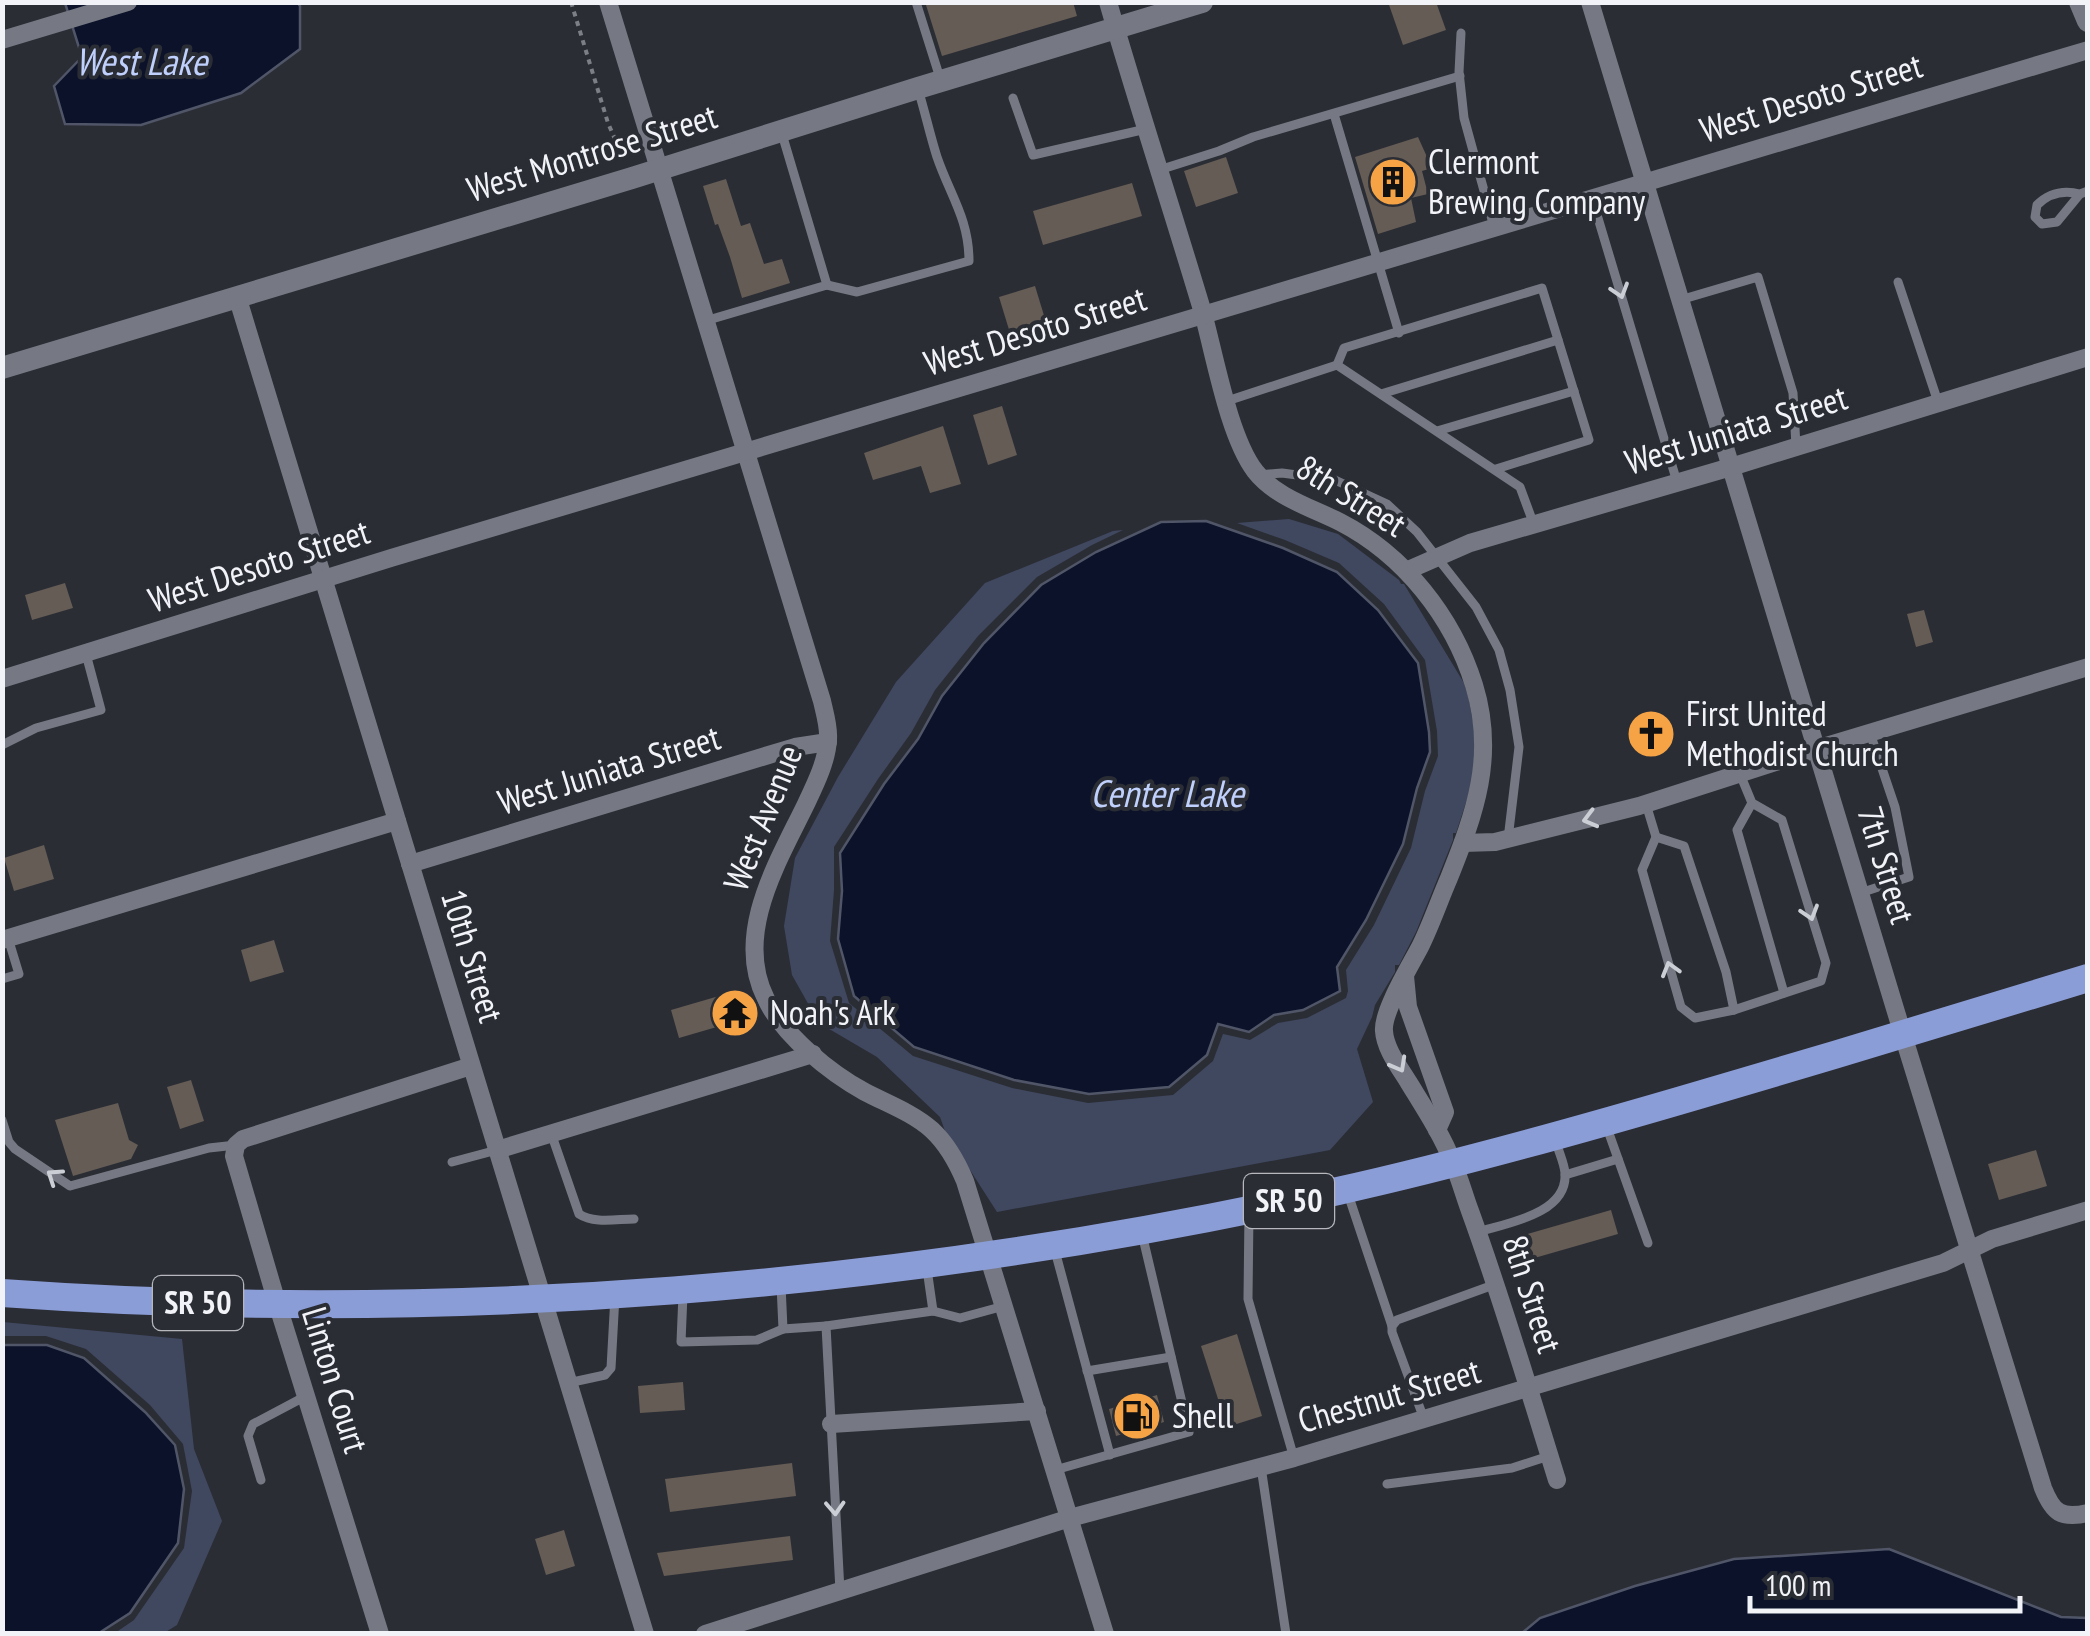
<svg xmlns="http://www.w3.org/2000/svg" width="2090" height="1636" viewBox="0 0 2090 1636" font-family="'PT Sans Narrow',sans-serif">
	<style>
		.green { fill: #404860 }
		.water { fill: #0b122a; stroke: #505668; stroke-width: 2.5 }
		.building { fill: #645c55 }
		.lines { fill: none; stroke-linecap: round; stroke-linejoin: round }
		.path { stroke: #7d7f86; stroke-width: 4; stroke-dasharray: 5 5; stroke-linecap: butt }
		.service { stroke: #767983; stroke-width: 9 }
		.minor { stroke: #767983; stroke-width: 18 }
		.tertiary { stroke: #767983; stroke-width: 22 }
		.trunk { stroke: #8b9dd6; stroke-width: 28 }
		.oneway { stroke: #ccced5 }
		.labels { text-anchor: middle; stroke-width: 8; stroke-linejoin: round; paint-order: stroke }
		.shield { fill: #2b2d35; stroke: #b6b8be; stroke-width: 2.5 }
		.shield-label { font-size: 32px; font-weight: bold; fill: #f1f3f8 }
		.street-label { font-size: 35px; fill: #f1f3f8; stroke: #2b2d35 }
		.poi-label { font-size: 35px; fill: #f1f3f8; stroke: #2b2d35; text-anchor: start }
		.water-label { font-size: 38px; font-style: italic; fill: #c0d0fc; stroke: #2b2d35 }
	</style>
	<rect width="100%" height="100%" fill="#2b2d35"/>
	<!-- green -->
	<g class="green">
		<path d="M1289 519 1338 534 1399 580 1401 584H1404L1464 683 1469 700 1474 728 1475 763 1471 787 1456 833H1453V840L1416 932 1399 965H1395V972L1375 1005 1372 1017 1357 1049 1373 1102 1330 1150 997 1212 945 1131 940 1117 877 1057 819 1023 792 975 784 926 795 858 838 777 896 682 985 583 1113 531 1123 530 1092 545 1037 577 978 636 935 690 911 733 878 779 834 847V890L830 941 849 1003 913 1056 1012 1088 1088 1103 1173 1095 1213 1061 1223 1034 1250 1040 1278 1023 1307 1018 1346 998 1348 991 1346 970 1374 925 1411 848 1425 791 1438 756 1437 731 1425 660 1384 604 1339 563 1285 540 1237 523Z"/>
		<path d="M3 1322 182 1339 194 1449 222 1521 177 1625 164 1633H115L134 1620 184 1548 192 1491 183 1444 150 1405 86 1349 46 1336H3Z"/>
	</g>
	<!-- water -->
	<g class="water">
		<path d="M297 2 300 6V49L241 93 141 125 65 124 54 86 82 57 65 3Z"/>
		<path d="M1206 521 1283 548 1337 572 1378 610 1418 663 1429 732 1430 752 1417 788 1403 844 1366 920 1337 967 1340 991 1303 1010 1274 1015 1249 1032 1218 1024 1207 1055 1169 1087 1089 1094 1014 1080 914 1047 854 996 838 939 842 891 840 853 884 784 918 739 942 696 984 643 1041 585 1096 552 1161 522Z"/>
		<path d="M2 1345H47L84 1358 145 1412 175 1445 184 1489 178 1543 130 1613 99 1633H3Z"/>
		<path d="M1889 1549 2061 1617 2087 1618V1633H1522L1540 1618 1635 1586 1734 1559Z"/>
	</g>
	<!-- building -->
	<g class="building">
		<path d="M934 2H1073L1077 16 942 56 926 5Z"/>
		<path d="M1388 2H1436L1446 30 1403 45Z"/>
		<path d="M1418 137 1432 168 1422 171 1428 194 1411 198 1416 222 1378 234 1355 157Z"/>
		<path d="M1226 157 1238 193 1196 207 1184 171Z"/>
		<path d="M726 179 741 226 750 223 764 264 782 259 790 283 742 298 730 257 718 224 715 225 703 186Z"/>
		<path d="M1132 183 1142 216 1043 245 1033 211Z"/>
		<path d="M1035 286 1050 335 1014 346 999 297Z"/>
		<path d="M1002 406 1017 455 988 465 973 415Z"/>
		<path d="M943 426 961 484 930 493 921 466 873 480 864 453Z"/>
		<path d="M65 583 73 608 32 620 25 595Z"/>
		<path d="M1924 610 1933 642 1916 647 1907 614Z"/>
		<path d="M44 845 54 879 14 891 4 858Z"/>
		<path d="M274 940 284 972 250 982 241 950Z"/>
		<path d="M719 996 727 1024 679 1038 671 1010Z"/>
		<path d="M191 1080 204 1121 180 1129 167 1087Z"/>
		<path d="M118 1103 129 1140 138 1145 131 1159 73 1176 55 1120Z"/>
		<path d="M2036 1150 2047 1186 1999 1200 1988 1164Z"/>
		<path d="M1611 1210 1618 1234 1531 1259 1524 1235Z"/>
		<path d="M1237 1334 1262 1416 1227 1427 1201 1346Z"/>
		<path d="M683 1382 685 1410 640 1413 638 1386Z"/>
		<path d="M1157 1395 1164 1422 1116 1436 1109 1409Z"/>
		<path d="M792 1463 796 1496 670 1512 665 1479Z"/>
		<path d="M564 1530 575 1566 546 1575 535 1539Z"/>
		<path d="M790 1536 793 1560 664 1576 657 1553Z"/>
	</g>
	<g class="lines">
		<!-- path -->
		<path class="path" d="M571 2 608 123 624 160"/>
		<!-- service -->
		<g class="service">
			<path d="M916 2 940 78"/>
			<path d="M1461 33 1459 72 1464 118 1494 227"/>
			<path d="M1013 98 1033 155 1146 129"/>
			<path d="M1334 114 1399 333"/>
			<path d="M1159 170 1219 151 1253 137 1460 76"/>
			<path d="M2080 194C2064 190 2049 193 2037 205L2035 217 2042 224 2057 222 2080 194 2088 191"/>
			<path d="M1592 198 1677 482"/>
			<path d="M1898 282 1938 402"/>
			<path d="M827 285 857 292 969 261C969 219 950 195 937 157 930 135 925 112 918 89"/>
			<path d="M1680 300 1758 277 1793 393 1796 446"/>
			<path d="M705 321 827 285 782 134"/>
			<path d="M1337 365 1344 348 1542 288 1589 440 1496 469"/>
			<path d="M1381 394 1558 340"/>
			<path d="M1227 401 1337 365 1520 487 1534 525"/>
			<path d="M1437 431 1574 391"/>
			<path d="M1258 475 1282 473 1335 480 1387 504 1417 532 1476 607 1499 650 1510 690 1519 747 1508 839"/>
			<path d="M2 745 36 728 101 710 86 654"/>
			<path d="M1752 803 1737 830 1784 993"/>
			<path d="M1646 804 1656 837 1642 870 1681 1007 1695 1018 1734 1010 1821 981 1826 963 1782 820 1752 803 1740 774"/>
			<path d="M1656 837 1684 846 1726 972 1734 1010"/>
			<path d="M1860 893 1909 877 1895 807 1870 733"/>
			<path d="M2 979 19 974 8 938"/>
			<path d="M2 1120 9 1142 15 1149 70 1186 209 1148 236 1145"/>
			<path d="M1606 1125 1648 1243"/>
			<path d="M551 1133 579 1214C594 1224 617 1219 634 1219"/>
			<path d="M452 1162 497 1150"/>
			<path d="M1565 1175 1618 1159"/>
			<path d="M1347 1191 1392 1326"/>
			<path d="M1249 1212 1248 1299 1294 1458"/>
			<path d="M1478 1232C1507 1223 1568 1214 1565 1173 1564 1162 1558 1151 1556 1141"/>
			<path d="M1054 1247 1110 1455"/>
			<path d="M927 1269 933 1311"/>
			<path d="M781 1285 783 1329 826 1326"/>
			<path d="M683 1294 681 1342 757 1340 783 1329"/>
			<path d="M1087 1371 1171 1357"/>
			<path d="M568 1383 605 1375 611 1368 615 1296"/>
			<path d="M1424 1419 1392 1332V1326L1397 1320 1496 1284"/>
			<path d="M1261 1467 1286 1634"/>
			<path d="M1055 1470 1189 1432 1142 1234"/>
			<path d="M261 1480 248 1436 253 1424 306 1396"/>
			<path d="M1387 1484 1512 1468 1549 1456"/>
			<path d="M840 1591 826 1326 933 1311 960 1318 1004 1306"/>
		</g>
		<!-- minor -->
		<g class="minor">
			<path d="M608 2 822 701C825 714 829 727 828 739 827 761 815 785 806 804 778 862 733 934 766 999 783 1035 830 1073 865 1092 888 1104 913 1113 932 1130 947 1144 957 1162 965 1181L1105 1634"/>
			<path d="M1108 2C1138 106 1172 209 1203 313 1215 357 1229 437 1255 471 1275 497 1312 508 1340 522 1404 555 1453 617 1474 685 1496 756 1475 813 1449 878 1439 901 1431 925 1420 947 1410 966 1382 1012 1384 1031 1385 1049 1400 1068 1409 1083 1425 1109 1442 1135 1453 1163 1460 1179 1464 1195 1470 1211 1502 1299 1529 1390 1557 1480"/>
			<path d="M1590 2 1903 1035 2043 1488C2053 1513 2061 1519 2088 1513"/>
			<path d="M2 40 128 2"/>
			<path d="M237 296 645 1634"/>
			<path d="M1406 571 1470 543 1731 467 2088 357"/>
			<path d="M2 679 391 558 2088 50"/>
			<path d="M1463 843 1495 842 1639 806 1816 749 2088 667"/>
			<path d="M410 864 795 747 828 742"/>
			<path d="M2 940 397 821"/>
			<path d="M1405 976 1408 1007 1445 1112 1437 1130"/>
			<path d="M497 1150 813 1054"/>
			<path d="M831 1424 1037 1411"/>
			<path d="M380 1634 277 1303 234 1156 236 1145 243 1139 471 1066"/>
			<path d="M705 1634 1070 1518 1294 1458 1943 1263 1992 1239 2088 1210"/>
		</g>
		<!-- tertiary -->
		<g class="tertiary">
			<path d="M2080 2 2088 21"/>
			<path d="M2 368 632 178 918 88 1202 2"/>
		</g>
		<!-- trunk -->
		<path class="trunk" d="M2 1293C449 1325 902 1288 1338 1191 1460 1164 1580 1130 1699 1095 1829 1057 1958 1018 2088 978"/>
	</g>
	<!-- one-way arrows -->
	<defs><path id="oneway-chevron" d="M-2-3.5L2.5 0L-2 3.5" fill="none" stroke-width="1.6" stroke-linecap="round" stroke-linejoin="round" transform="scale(2.5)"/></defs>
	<g class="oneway">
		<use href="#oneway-chevron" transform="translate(1620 291) rotate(73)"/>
		<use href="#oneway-chevron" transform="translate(1590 819) rotate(165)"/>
		<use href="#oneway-chevron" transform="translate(1810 913) rotate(73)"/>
		<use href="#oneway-chevron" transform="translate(1670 969) rotate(-106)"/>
		<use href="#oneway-chevron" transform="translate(1399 1065) rotate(61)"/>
		<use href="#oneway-chevron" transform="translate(54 1176) rotate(-146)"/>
		<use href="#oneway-chevron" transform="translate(835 1508) rotate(87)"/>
	</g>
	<!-- icons -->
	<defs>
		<g id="building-disc" transform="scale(2.5)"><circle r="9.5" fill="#f5a345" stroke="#2b2d35"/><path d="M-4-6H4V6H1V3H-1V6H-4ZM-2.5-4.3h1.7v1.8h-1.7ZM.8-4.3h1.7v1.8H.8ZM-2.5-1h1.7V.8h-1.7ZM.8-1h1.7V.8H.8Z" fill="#111"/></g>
		<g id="church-disc" transform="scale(2.5)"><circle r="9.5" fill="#f5a345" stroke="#2b2d35"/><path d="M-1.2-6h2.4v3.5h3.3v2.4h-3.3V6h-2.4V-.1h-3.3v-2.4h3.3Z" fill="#111"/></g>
		<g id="temple-disc" transform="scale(2.5)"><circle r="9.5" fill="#f5a345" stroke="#2b2d35"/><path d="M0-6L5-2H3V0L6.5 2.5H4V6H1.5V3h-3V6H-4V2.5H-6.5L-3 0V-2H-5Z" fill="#111"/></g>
		<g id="fuel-disc" transform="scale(2.5)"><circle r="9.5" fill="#f5a345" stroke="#2b2d35"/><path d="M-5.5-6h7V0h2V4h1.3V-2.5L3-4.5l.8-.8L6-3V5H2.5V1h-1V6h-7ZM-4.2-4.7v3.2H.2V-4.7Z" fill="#111"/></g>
	</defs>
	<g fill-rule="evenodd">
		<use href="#building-disc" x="1393" y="182"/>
		<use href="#church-disc" x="1651" y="734"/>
		<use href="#temple-disc" x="735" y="1013"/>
		<use href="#fuel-disc" x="1137" y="1416"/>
	</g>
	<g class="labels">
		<!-- shield labels -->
		<g class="shield">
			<rect x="1244" y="1174" width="90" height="54" rx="8"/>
			<rect x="153" y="1276" width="90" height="54" rx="8"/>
		</g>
		<g class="shield-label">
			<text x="1289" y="1212">SR 50</text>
			<text x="198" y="1314">SR 50</text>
		</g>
		<!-- street labels -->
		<g class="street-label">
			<text transform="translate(1811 98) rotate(-17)" y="12">West Desoto Street</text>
			<text transform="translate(592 153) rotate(-17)" y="12">West Montrose Street</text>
			<text transform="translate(1035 331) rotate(-17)" y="12">West Desoto Street</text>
			<text transform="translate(1736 430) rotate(-17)" y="12">West Juniata Street</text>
			<text transform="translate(1351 496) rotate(32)" y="12">8th Street</text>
			<text transform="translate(259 566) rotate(-18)" y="12">West Desoto Street</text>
			<text transform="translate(609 770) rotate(-17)" y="12">West Juniata Street</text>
			<text transform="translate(763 818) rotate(-68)" y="12">West Avenue</text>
			<text transform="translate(1886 865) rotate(73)" y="12">7th Street</text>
			<text transform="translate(472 956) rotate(73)" y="12">10th Street</text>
			<text transform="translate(1532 1294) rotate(72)" y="12">8th Street</text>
			<text transform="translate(335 1380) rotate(73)" y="12">Linton Court</text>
			<text transform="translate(1389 1396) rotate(-16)" y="12">Chestnut Street</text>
		</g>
		<!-- poi labels -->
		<g class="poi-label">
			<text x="1428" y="174">Clermont<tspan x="1428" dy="40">Brewing Company</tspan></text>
			<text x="1686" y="726">First United<tspan x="1686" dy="40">Methodist Church</tspan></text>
			<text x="770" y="1025">Noah's Ark</text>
			<text x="1172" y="1428">Shell</text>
		</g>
		<!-- water labels -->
		<g class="water-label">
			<text x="141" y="75">West Lake</text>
			<text x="1167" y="807">Center Lake</text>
		</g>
	</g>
	<!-- border -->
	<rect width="2090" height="1636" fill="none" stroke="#f1f3f8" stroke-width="10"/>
	<!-- scale -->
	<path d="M1750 1596v15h270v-15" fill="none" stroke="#f1f3f8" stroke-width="5"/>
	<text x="1765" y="1596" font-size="30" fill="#f1f3f8" stroke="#2b2d35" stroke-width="8" paint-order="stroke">100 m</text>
</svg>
